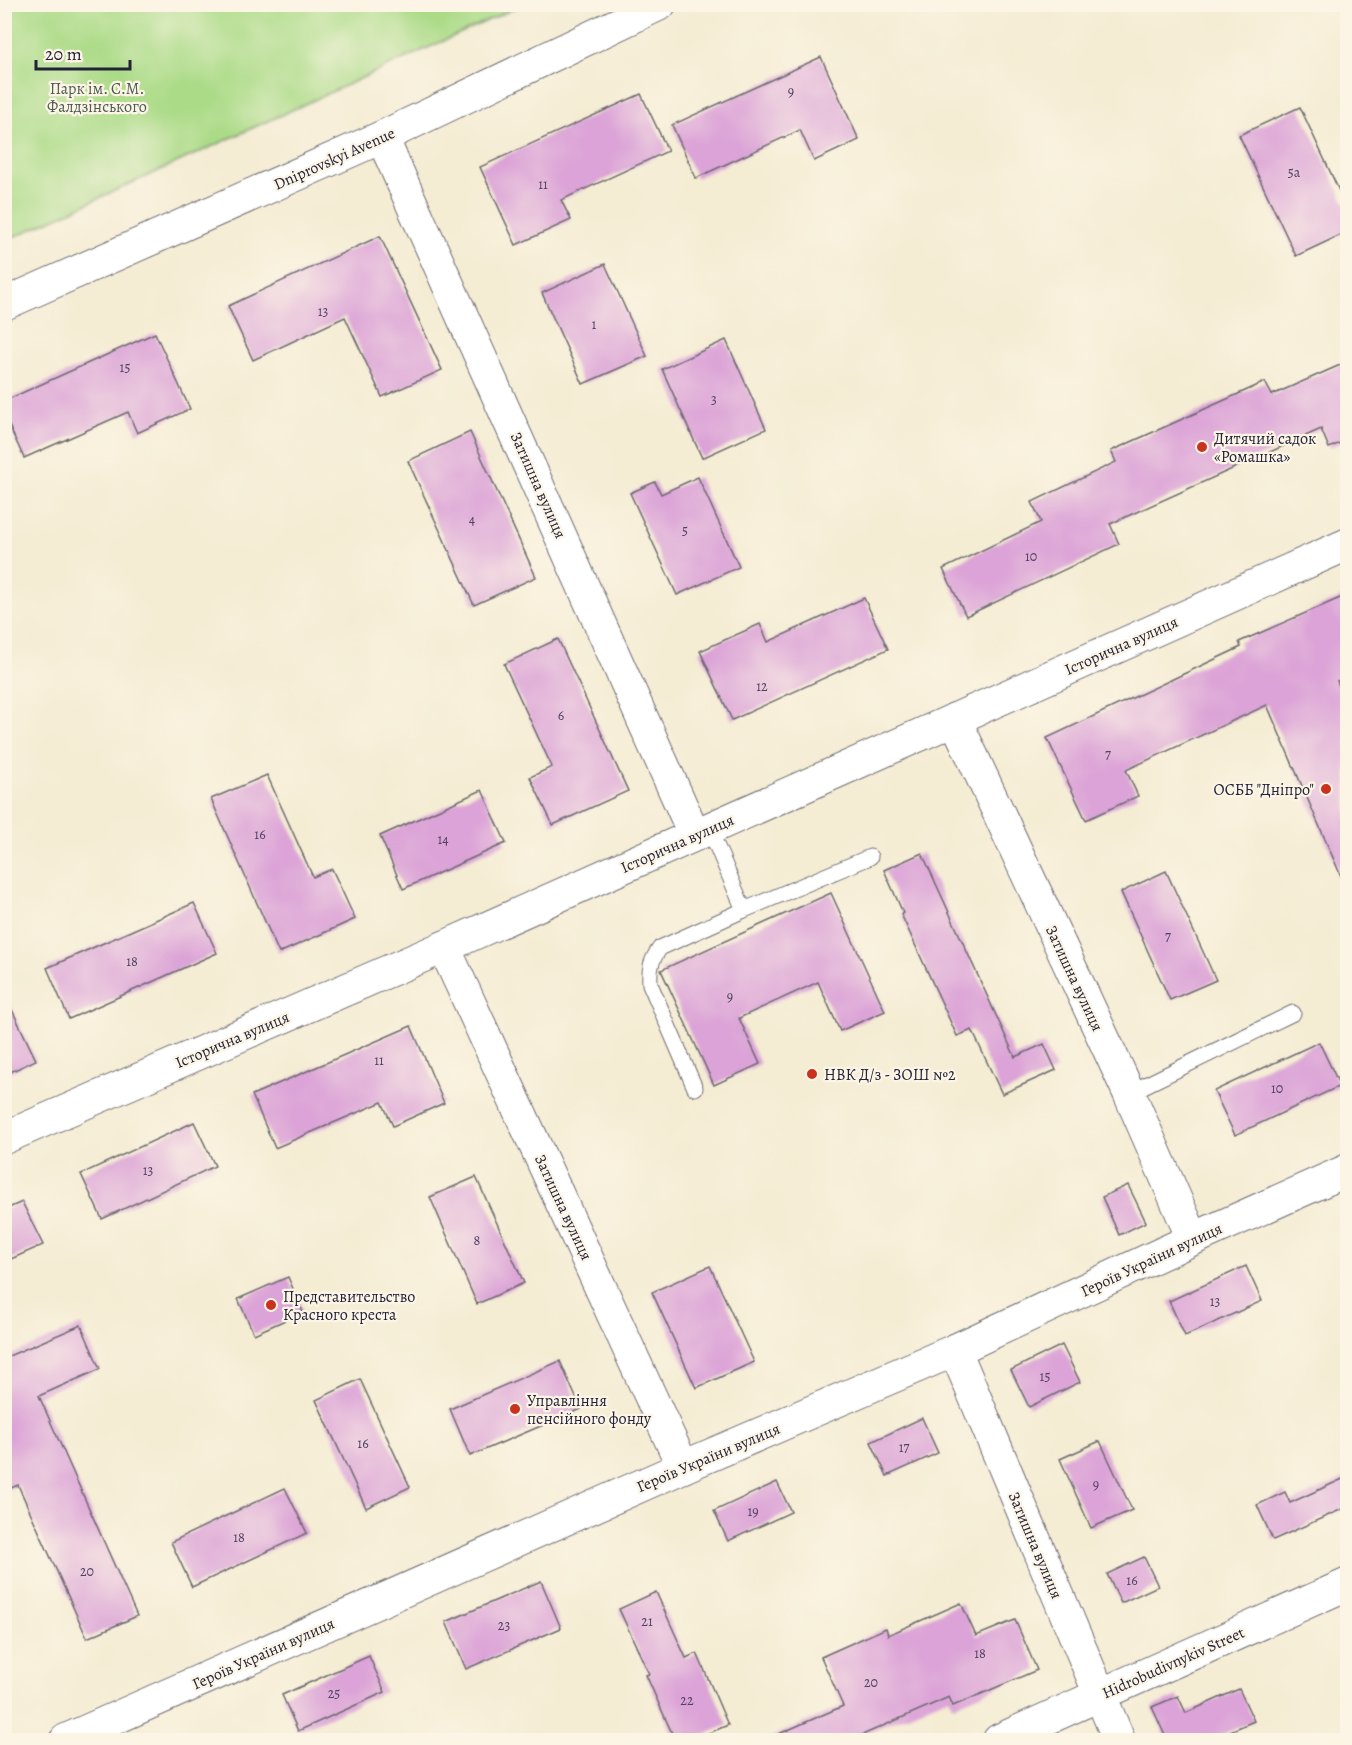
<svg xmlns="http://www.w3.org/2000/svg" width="1352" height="1745" viewBox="0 0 1352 1745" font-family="Alegreya,serif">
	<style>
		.green { fill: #acdb88; stroke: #677e62; stroke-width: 1.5 }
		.building { fill: #dba3d7 }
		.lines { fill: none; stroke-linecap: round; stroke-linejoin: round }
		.lane-casing { stroke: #6c6970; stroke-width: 17 }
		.street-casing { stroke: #6c6970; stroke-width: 34 }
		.lane { stroke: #fff; stroke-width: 15 }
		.street { stroke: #fff; stroke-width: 32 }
		.poi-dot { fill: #c8321e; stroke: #fcf5e5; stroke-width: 2 }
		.labels { text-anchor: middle; stroke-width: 4.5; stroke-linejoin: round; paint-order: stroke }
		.number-label { font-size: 14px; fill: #504262 }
		.park-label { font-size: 16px; fill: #4b5a52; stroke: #fcf5e5 }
		.street-label { font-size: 16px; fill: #22223b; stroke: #fcf5e5 }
		.poi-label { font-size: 16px; fill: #22223b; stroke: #fcf5e5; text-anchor: start }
	</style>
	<rect width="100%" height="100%" fill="#fcf5e5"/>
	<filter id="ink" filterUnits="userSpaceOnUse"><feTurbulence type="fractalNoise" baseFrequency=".0167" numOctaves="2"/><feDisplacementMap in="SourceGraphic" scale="12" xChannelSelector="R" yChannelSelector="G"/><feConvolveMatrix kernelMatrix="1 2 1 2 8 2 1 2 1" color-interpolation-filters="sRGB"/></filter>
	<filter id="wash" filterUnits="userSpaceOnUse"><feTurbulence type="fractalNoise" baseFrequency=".008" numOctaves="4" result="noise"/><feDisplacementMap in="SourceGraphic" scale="24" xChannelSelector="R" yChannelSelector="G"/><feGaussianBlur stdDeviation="1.35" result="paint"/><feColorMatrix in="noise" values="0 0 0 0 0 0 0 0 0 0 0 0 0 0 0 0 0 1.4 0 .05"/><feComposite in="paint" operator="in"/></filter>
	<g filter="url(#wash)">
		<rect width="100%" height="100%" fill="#f4ecd3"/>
		<!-- green -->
		<path class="green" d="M5 4H522V5L5 241Z"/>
		<g id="blocks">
			<!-- building -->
			<g class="building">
				<path d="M821 57 859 140 814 161 800 130 696 178 672 125Z"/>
				<path d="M641 94 668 151 561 200 571 220 516 245 480 167Z"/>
				<path d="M1300 107 1347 208V232L1296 256 1239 135Z"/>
				<path d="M380 236 442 370 382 397 345 317 253 360 228 306Z"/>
				<path d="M605 264 647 356 583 384 542 293Z"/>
				<path d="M155 333 190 409 137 433 128 412 24 458 4 415V401Z"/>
				<path d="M726 340 766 429 702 458 662 369Z"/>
				<path d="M1347 362V440L1329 448 1321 429 1110 524 1119 544 966 616 943 569 1041 522 1032 502 1116 462 1111 451 1265 382 1272 395Z"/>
				<path d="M470 432 536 577 474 605 408 461Z"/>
				<path d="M698 477 739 567 677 595 630 493 655 482 661 494Z"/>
				<path d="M1347 595V677L1337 681 1347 705V890L1267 705 1126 770 1138 796 1086 820 1047 738 1241 647 1239 642Z"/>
				<path d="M864 598 888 649 732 720 700 651 760 624 768 642Z"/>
				<path d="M558 639 628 791 553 825 530 777 552 767 504 664Z"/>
				<path d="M267 775 313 877 332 869 355 919 279 953 211 799Z"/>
				<path d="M482 790 506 843 403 889 380 836Z"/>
				<path d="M922 853 1015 1057 1044 1044 1056 1070 1002 1094 972 1030 957 1036 901 914 903 913 884 870Z"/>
				<path d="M1166 871 1216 980 1170 1000 1121 892Z"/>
				<path d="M831 893 885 1011 840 1031 818 982 739 1018 760 1064 714 1085 661 970Z"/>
				<path d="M194 903 217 953 69 1019 47 968Z"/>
				<path d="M4 993 36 1060 4 1075Z"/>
				<path d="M411 1026 444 1103 393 1126 382 1102 275 1148 252 1095Z"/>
				<path d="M1319 1042 1340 1086 1235 1135 1214 1091Z"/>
				<path d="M194 1122 215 1166 102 1219 81 1174Z"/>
				<path d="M476 1177 524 1283 477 1304 430 1197Z"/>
				<path d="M1128 1185 1146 1222 1119 1235 1102 1197Z"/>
				<path d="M22 1202 43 1245 4 1262V1210Z"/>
				<path d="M710 1266 754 1362 696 1388 652 1292Z"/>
				<path d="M1246 1266 1262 1301 1185 1336 1169 1301Z"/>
				<path d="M288 1277 303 1312 254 1334 238 1299Z"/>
				<path d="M81 1325 100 1369 39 1396 137 1616 87 1638 18 1485 4 1491V1358Z"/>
				<path d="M1062 1345 1080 1382 1029 1407 1011 1370Z"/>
				<path d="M560 1361 581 1409 470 1456 450 1409Z"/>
				<path d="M360 1379 410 1487 366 1508 316 1400Z"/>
				<path d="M922 1418 938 1453 887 1476 871 1442Z"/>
				<path d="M1100 1441 1132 1510 1091 1528 1060 1459Z"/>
				<path d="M1347 1477V1507L1273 1540 1257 1505 1285 1492 1290 1503Z"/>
				<path d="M777 1482 791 1512 728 1541 714 1511Z"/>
				<path d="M285 1488 307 1533 192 1587 171 1542Z"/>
				<path d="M1144 1557 1158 1586 1121 1603 1107 1574Z"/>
				<path d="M541 1581 561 1628 466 1669 446 1622Z"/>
				<path d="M656 1592 686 1658 697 1653 728 1725 692 1740H675L646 1675 649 1674 619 1609Z"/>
				<path d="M961 1603 976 1636 1015 1620 1037 1670 953 1706 949 1697 851 1740H765L843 1706 821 1657 886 1628 888 1635Z"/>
				<path d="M369 1656 385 1692 298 1731 282 1695Z"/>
				<path d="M1239 1689 1254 1721 1209 1740H1167L1152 1707 1178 1696 1186 1713Z"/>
			</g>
		</g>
	</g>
	<g filter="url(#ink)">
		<use href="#blocks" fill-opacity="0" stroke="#6c6970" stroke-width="1.5"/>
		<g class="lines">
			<!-- lane casing -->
			<g class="lane-casing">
				<g id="lane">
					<path d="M709 828 744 910"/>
					<path d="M695 1088 650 984C649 969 651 960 660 948L744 910 870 857"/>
					<path d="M1129 1093 1293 1013"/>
				</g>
			</g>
			<!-- street casing -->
			<g class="street-casing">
				<g id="street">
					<path d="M382 137 694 834"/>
					<path d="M4 304 382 137 660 4"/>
					<path d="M955 719 1129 1093 1193 1239"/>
					<path d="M444 947 683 1467"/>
					<path d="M4 1138 444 947 1348 544"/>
					<path d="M955 1350 1119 1740"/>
					<path d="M66 1740 683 1467 955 1350 1193 1239 1348 1170"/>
					<path d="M999 1740 1348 1584"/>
				</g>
			</g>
			<!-- lane -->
			<use href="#lane" class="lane"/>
			<!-- street -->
			<use href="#street" class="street"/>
		</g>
	</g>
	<!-- markers -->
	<g class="poi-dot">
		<circle cx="1202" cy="447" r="6"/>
		<circle cx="1326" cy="789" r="6"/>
		<circle cx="812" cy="1074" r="6"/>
		<circle cx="271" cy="1305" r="6"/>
		<circle cx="515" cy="1409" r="6"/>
	</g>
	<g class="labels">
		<!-- number labels -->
		<g class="number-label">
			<text x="791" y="96">9</text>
			<text x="1294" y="177">5а</text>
			<text x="543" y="189">11</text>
			<text x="323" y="316">13</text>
			<text x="594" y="329">1</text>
			<text x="125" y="372">15</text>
			<text x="714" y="404">3</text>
			<text x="472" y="524">4</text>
			<text x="685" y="535">5</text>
			<text x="1031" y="561">10</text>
			<text x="762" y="691">12</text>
			<text x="561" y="720">6</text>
			<text x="1108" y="759">7</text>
			<text x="260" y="839">16</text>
			<text x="443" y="844">14</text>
			<text x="1168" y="941">7</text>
			<text x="132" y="966">18</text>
			<text x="730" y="1001">9</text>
			<text x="379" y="1065">11</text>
			<text x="1277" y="1093">10</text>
			<text x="148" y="1175">13</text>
			<text x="477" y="1245">8</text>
			<text x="1215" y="1306">13</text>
			<text x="1045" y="1381">15</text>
			<text x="363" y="1448">16</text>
			<text x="904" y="1452">17</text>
			<text x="1096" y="1489">9</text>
			<text x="753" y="1516">19</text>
			<text x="239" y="1542">18</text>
			<text x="87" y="1576">20</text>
			<text x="1132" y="1585">16</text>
			<text x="647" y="1626">21</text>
			<text x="504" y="1630">23</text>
			<text x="980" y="1658">18</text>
			<text x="871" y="1687">20</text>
			<text x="334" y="1698">25</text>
			<text x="687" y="1705">22</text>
		</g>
		<!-- park labels -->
		<g class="park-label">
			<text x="97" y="94">Парк ім. С.М.<tspan x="97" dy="18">Фалдзінського</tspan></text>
		</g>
		<!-- street labels -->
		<g class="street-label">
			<text transform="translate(334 158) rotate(-24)" y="6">Dniprovskyi Avenue</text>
			<text transform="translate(539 485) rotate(66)" y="6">Затишна вулиця</text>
			<text transform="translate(1121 645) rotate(-24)" y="6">Історична вулиця</text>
			<text transform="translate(677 843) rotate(-24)" y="6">Історична вулиця</text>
			<text transform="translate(1075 978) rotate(65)" y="6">Затишна вулиця</text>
			<text transform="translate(232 1039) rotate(-23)" y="6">Історична вулиця</text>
			<text transform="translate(564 1207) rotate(65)" y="6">Затишна вулиця</text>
			<text transform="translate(1151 1259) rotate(-25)" y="6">Героїв України вулиця</text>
			<text transform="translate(708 1457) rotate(-23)" y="6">Героїв України вулиця</text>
			<text transform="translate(1036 1545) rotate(67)" y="6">Затишна вулиця</text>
			<text transform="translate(263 1653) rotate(-24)" y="6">Героїв України вулиця</text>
			<text transform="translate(1173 1662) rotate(-24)" y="6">Hidrobudivnykiv Street</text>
		</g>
		<!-- poi labels -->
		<g class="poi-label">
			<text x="1214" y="444">Дитячий садок<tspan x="1214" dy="18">«Ромашка»</tspan></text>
			<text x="1314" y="795" text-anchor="end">ОСББ "Днiпро"</text>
			<text x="824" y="1080">НВК Д/з - ЗОШ №2</text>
			<text x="283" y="1302">Представительство<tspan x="283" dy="18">Красного креста</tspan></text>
			<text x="527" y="1406">Управління<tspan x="527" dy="18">пенсійного фонду</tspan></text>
		</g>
	</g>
	<!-- margin -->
	<rect width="1352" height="1745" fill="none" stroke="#fcf5e5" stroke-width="24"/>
	<!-- scale -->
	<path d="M36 60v9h94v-9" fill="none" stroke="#22223b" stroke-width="3"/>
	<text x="45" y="60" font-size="18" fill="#22223b" stroke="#fcf5e5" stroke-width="4.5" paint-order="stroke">20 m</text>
</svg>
